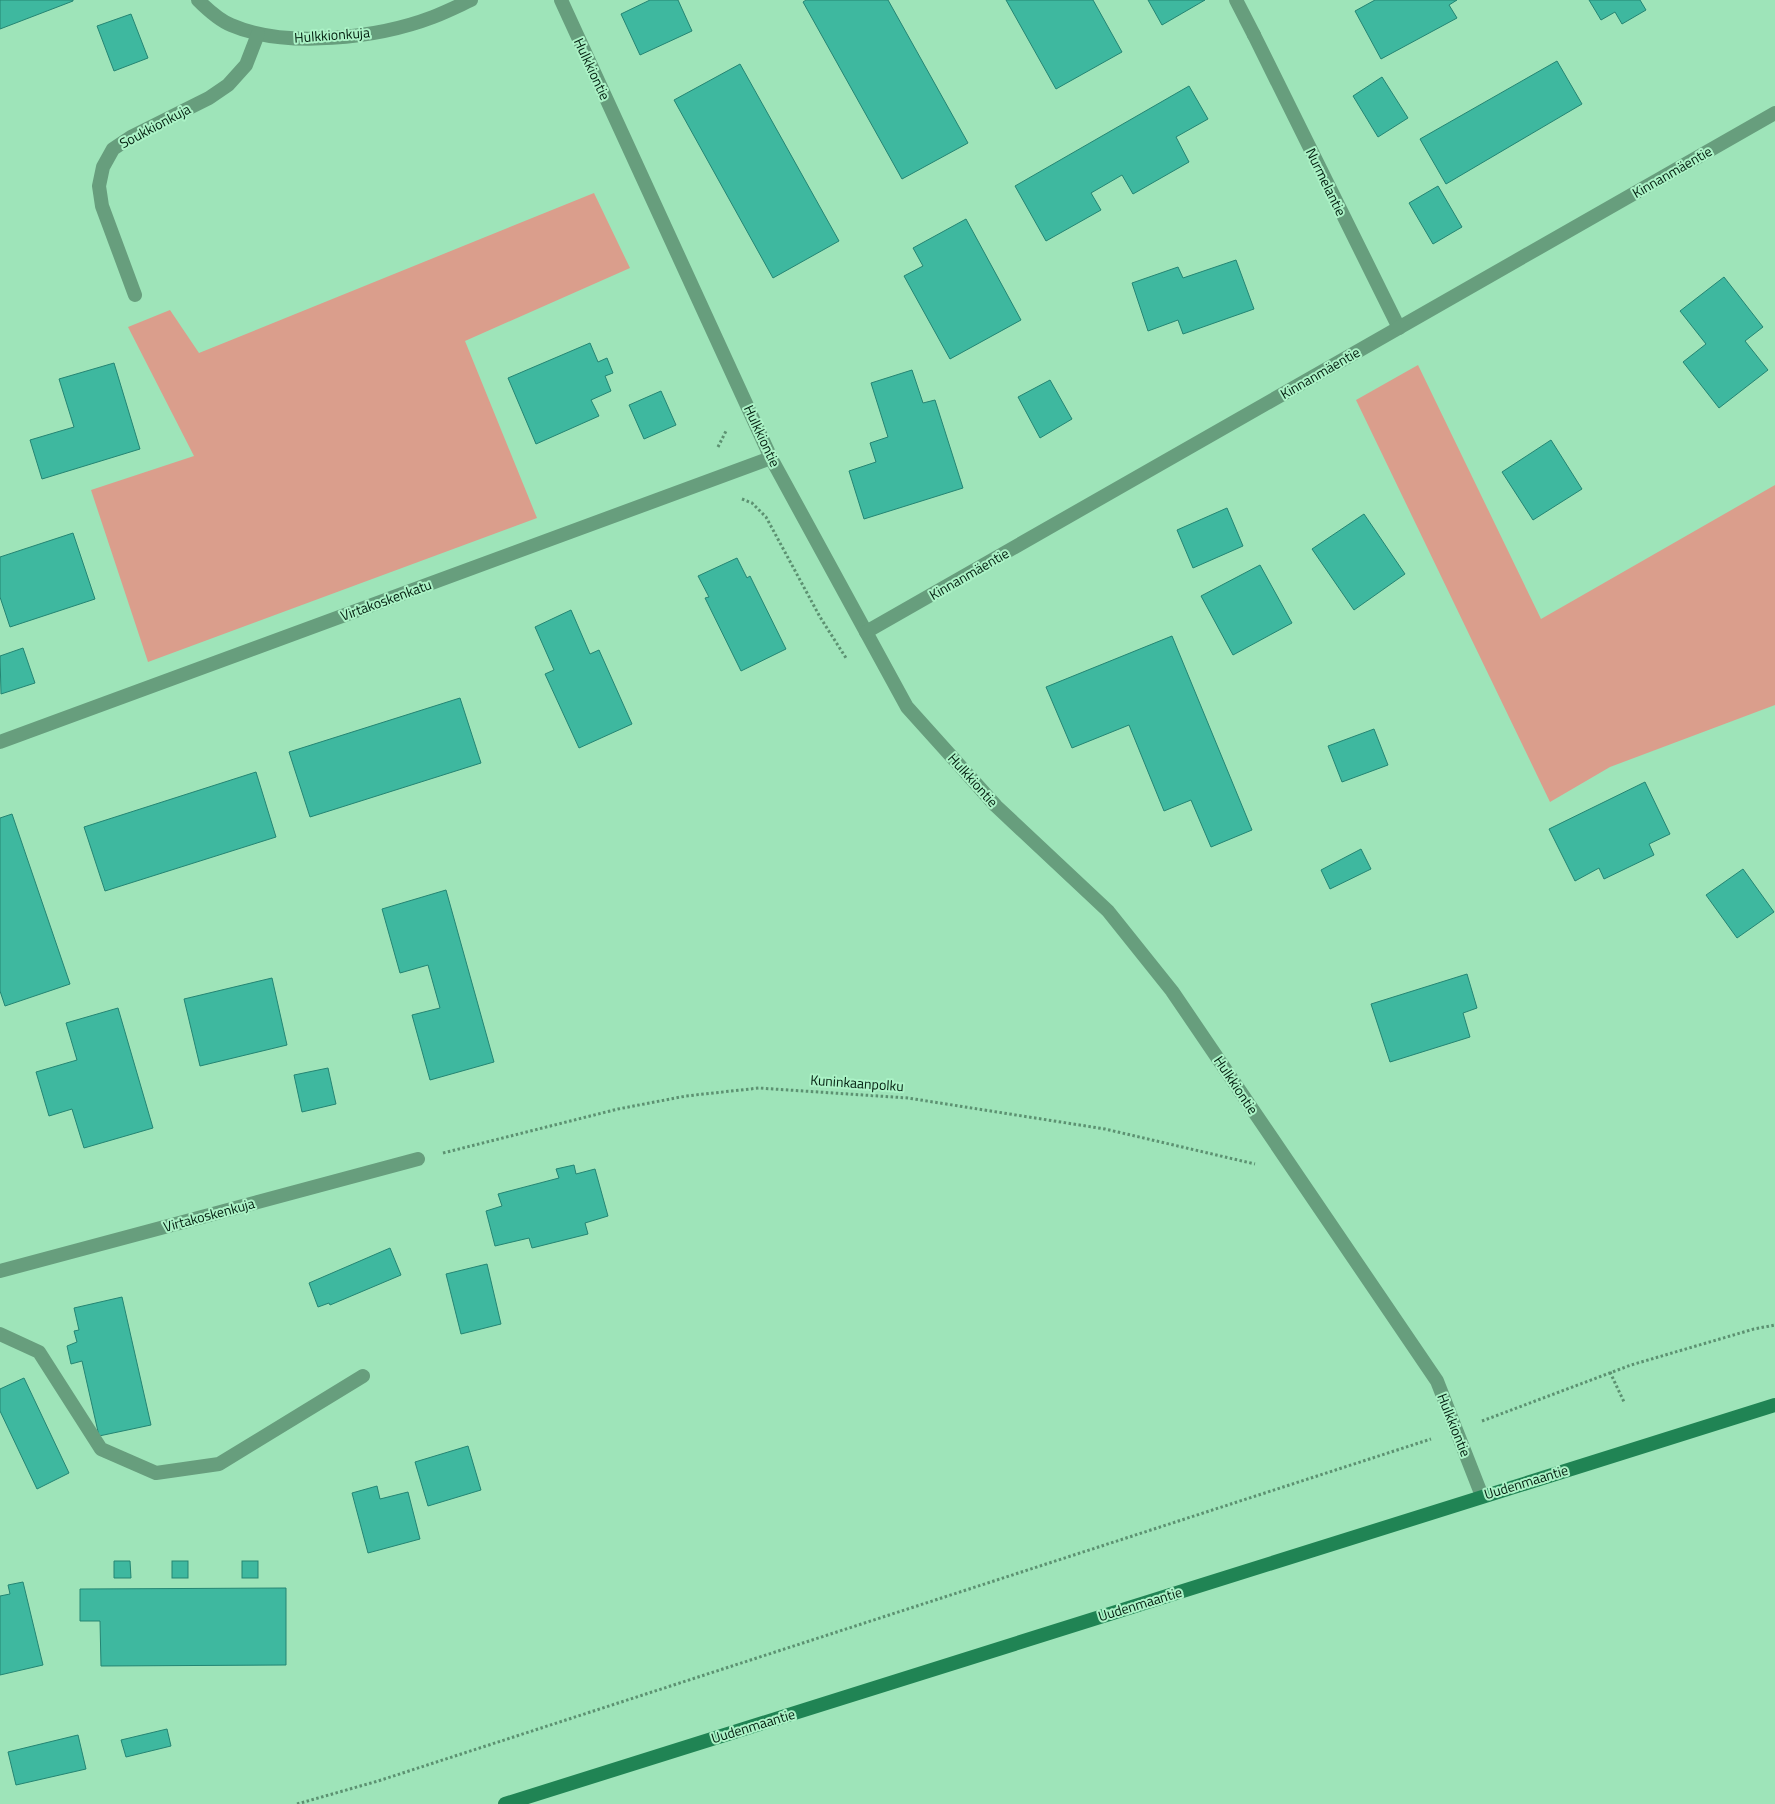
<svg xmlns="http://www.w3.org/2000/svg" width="1775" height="1804" viewBox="0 0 1775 1804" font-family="'Titillium Web',sans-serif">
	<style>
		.green { fill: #da9e8c }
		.building { fill: #3eb89f; stroke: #248573 }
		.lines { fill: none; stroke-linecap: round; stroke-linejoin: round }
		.path { stroke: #5c9171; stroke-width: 3; stroke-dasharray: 2.5 2.5; stroke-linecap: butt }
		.service { stroke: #679e7d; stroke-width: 14 }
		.minor { stroke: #679e7d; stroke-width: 14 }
		.secondary { stroke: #208454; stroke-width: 14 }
		.labels { text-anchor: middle; stroke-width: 4; stroke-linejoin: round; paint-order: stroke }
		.street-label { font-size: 14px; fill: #021e0f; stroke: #abf2c6 }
	</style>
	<rect width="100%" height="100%" fill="#9ee4b9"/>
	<!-- green -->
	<g class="green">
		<path d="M594 193 630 268 465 341 537 518 148 662 91 490 194 456 128 327 170 310 199 353Z"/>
		<path d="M1418 365 1541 619 1775 485V705L1610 767 1550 802 1356 400Z"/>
	</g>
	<!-- building -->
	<g class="building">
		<path d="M0 0H73V1L0 29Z"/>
		<path d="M650 0H678L692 31 640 55 621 14Z"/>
		<path d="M806 0H888L968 143 902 179 803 2Z"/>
		<path d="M1006 0H1093L1122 52 1056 89Z"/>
		<path d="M1148 0H1205L1162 25Z"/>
		<path d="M1375 0H1457L1449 5 1457 18 1381 59 1355 11Z"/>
		<path d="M1589 0H1640L1646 10 1622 24 1615 12 1601 20Z"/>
		<path d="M131 14 148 58 114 71 97 26Z"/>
		<path d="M1557 61 1582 104 1446 184 1420 139Z"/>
		<path d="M740 64 839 241 773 278 674 100Z"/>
		<path d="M1382 77 1408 118 1378 137 1353 96Z"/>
		<path d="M1189 86 1208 119 1176 137 1189 162 1133 194 1122 175 1091 193 1101 210 1046 241 1015 186Z"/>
		<path d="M1438 186 1462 227 1433 244 1409 203Z"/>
		<path d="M966 219 1021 320 950 359 904 276 923 266 913 248Z"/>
		<path d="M1236 260 1254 309 1183 334 1178 320 1148 331 1132 283 1178 267 1183 278Z"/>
		<path d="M1724 277 1763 327 1745 341 1768 370 1719 408 1683 362 1706 344 1680 311Z"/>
		<path d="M590 343 598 362 607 358 613 373 605 376 611 391 591 400 599 416 536 444 508 378Z"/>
		<path d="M114 363 140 449 42 479 30 440 74 427 59 379Z"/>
		<path d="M912 370 923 403 935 400 963 488 864 519 849 471 876 462 870 443 888 437 871 383Z"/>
		<path d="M1050 380 1072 419 1040 438 1018 397Z"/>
		<path d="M661 391 676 425 644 439 629 405Z"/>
		<path d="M1551 440 1582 489 1533 520 1502 472Z"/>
		<path d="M1227 508 1243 546 1193 568 1177 530Z"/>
		<path d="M1364 514 1405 574 1354 610 1312 549Z"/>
		<path d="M73 533 95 599 10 627 0 597V557Z"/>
		<path d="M737 558 747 578 750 576 786 649 741 671 705 598 709 597 698 576Z"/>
		<path d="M1260 565 1292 623 1233 655 1201 596Z"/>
		<path d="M571 610 590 654 599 650 632 724 579 748 545 674 554 670 535 627Z"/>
		<path d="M1172 636 1252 830 1211 847 1191 800 1164 811 1129 725 1072 748 1046 687Z"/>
		<path d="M23 648 35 683 1 694 0 656Z"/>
		<path d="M460 698 481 763 310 817 289 752Z"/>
		<path d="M1374 729 1388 765 1342 782 1328 746Z"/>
		<path d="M256 772 276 837 105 891 84 827Z"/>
		<path d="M1645 782 1670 834 1649 844 1654 855 1604 879 1599 868 1575 881 1549 829Z"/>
		<path d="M12 814 70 984 5 1006 0 991V818Z"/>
		<path d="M1361 849 1371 869 1330 889 1321 870Z"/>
		<path d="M1743 869 1774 912 1737 938 1706 895Z"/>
		<path d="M446 890 494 1062 430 1080 412 1015 440 1008 428 965 400 973 382 909Z"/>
		<path d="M1467 974 1477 1008 1463 1013 1470 1037 1390 1062 1371 1004Z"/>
		<path d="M272 978 287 1045 200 1066 184 999Z"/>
		<path d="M118 1008 153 1128 84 1148 72 1109 49 1116 36 1072 77 1060 66 1023Z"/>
		<path d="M328 1068 336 1104 302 1112 294 1075Z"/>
		<path d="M574 1165 576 1174 595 1169 608 1216 585 1223 588 1234 532 1248 529 1238 495 1246 486 1211 502 1206 498 1194 559 1178 556 1169Z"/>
		<path d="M390 1248 401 1275 330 1305 329 1303 318 1307 309 1283Z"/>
		<path d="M487 1264 501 1324 461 1334 446 1274Z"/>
		<path d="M122 1297 151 1425 99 1436 82 1361 71 1364 67 1346 77 1342 74 1331 79 1330 74 1308Z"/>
		<path d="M24 1378 69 1473 37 1489 0 1411V1389Z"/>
		<path d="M468 1446 481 1490 428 1506 415 1462Z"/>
		<path d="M377 1486 380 1499 408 1492 420 1539 368 1553 352 1493Z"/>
		<path d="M114 1561H130L131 1578H114Z"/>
		<rect x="172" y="1561" width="16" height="17"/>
		<rect x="242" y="1561" width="16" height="17"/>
		<path d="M23 1582 43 1665 0 1675V1596L10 1594 8 1585Z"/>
		<path d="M286 1588V1665L101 1666 100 1621H80V1589Z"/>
		<path d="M167 1729 171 1746 126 1757 121 1740Z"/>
		<path d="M78 1735 86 1769 16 1785 8 1752Z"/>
	</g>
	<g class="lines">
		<!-- path -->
		<g class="path">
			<path d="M718 447 726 431"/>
			<path d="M742 499 752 503 766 517 820 617 846 658"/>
			<path d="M443 1153 618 1109 686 1096 759 1088 908 1098 1105 1129 1255 1164"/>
			<path d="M1610 1372 1624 1402"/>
			<path d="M1482 1421 1631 1365 1754 1329 1775 1325"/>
			<path d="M297 1804 378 1781 1431 1439"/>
		</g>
		<!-- service -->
		<g class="service">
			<path d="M1236 0 1254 35"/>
			<path d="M0 1334 39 1352 101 1449 156 1473 219 1464 363 1376"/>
		</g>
		<!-- minor -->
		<g class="minor">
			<path d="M198 0C207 9 219 20 231 25 286 49 378 38 433 17 446 12 458 6 471 0"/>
			<path d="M561 0 771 458 907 707 996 806 1108 911 1172 991 1437 1381 1482 1496"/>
			<path d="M1254 35 1399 328"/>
			<path d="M135 295 102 206 99 186 103 167 113 149 131 137 209 98 228 85 246 65 258 34"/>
			<path d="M866 632 1775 113"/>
			<path d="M0 742 771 458"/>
			<path d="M0 1271 418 1159"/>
		</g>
		<!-- secondary -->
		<path class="secondary" d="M505 1804 1775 1405"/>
	</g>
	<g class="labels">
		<!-- street labels -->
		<g class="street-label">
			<text transform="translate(332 35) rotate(-4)" y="5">Hulkkionkuja</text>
			<text transform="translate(592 69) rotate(65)" y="5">Hulkkiontie</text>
			<text transform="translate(155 126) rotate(-28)" y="5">Soukkionkuja</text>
			<text transform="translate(1672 172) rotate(-30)" y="5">Kinnanmäentie</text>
			<text transform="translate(1326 182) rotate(64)" y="5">Nurmelantie</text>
			<text transform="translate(1320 373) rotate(-30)" y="5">Kinnanmäentie</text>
			<text transform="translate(762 436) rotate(65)" y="5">Hulkkiontie</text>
			<text transform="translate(969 574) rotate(-30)" y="5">Kinnanmäentie</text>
			<text transform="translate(386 600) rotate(-20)" y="5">Virtakoskenkatu</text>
			<text transform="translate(973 780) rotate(48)" y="5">Hulkkiontie</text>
			<text transform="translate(857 1083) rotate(4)" y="5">Kuninkaanpolku</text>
			<text transform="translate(1236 1085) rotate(56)" y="5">Hulkkiontie</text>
			<text transform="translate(209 1215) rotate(-15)" y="5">Virtakoskenkuja</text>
			<text transform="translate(1454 1425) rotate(68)" y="5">Hulkkiontie</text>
			<text transform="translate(1526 1482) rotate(-17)" y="5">Uudenmaantie</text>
			<text transform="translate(1140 1604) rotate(-17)" y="5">Uudenmaantie</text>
			<text transform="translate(753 1726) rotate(-17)" y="5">Uudenmaantie</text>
		</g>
	</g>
</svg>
